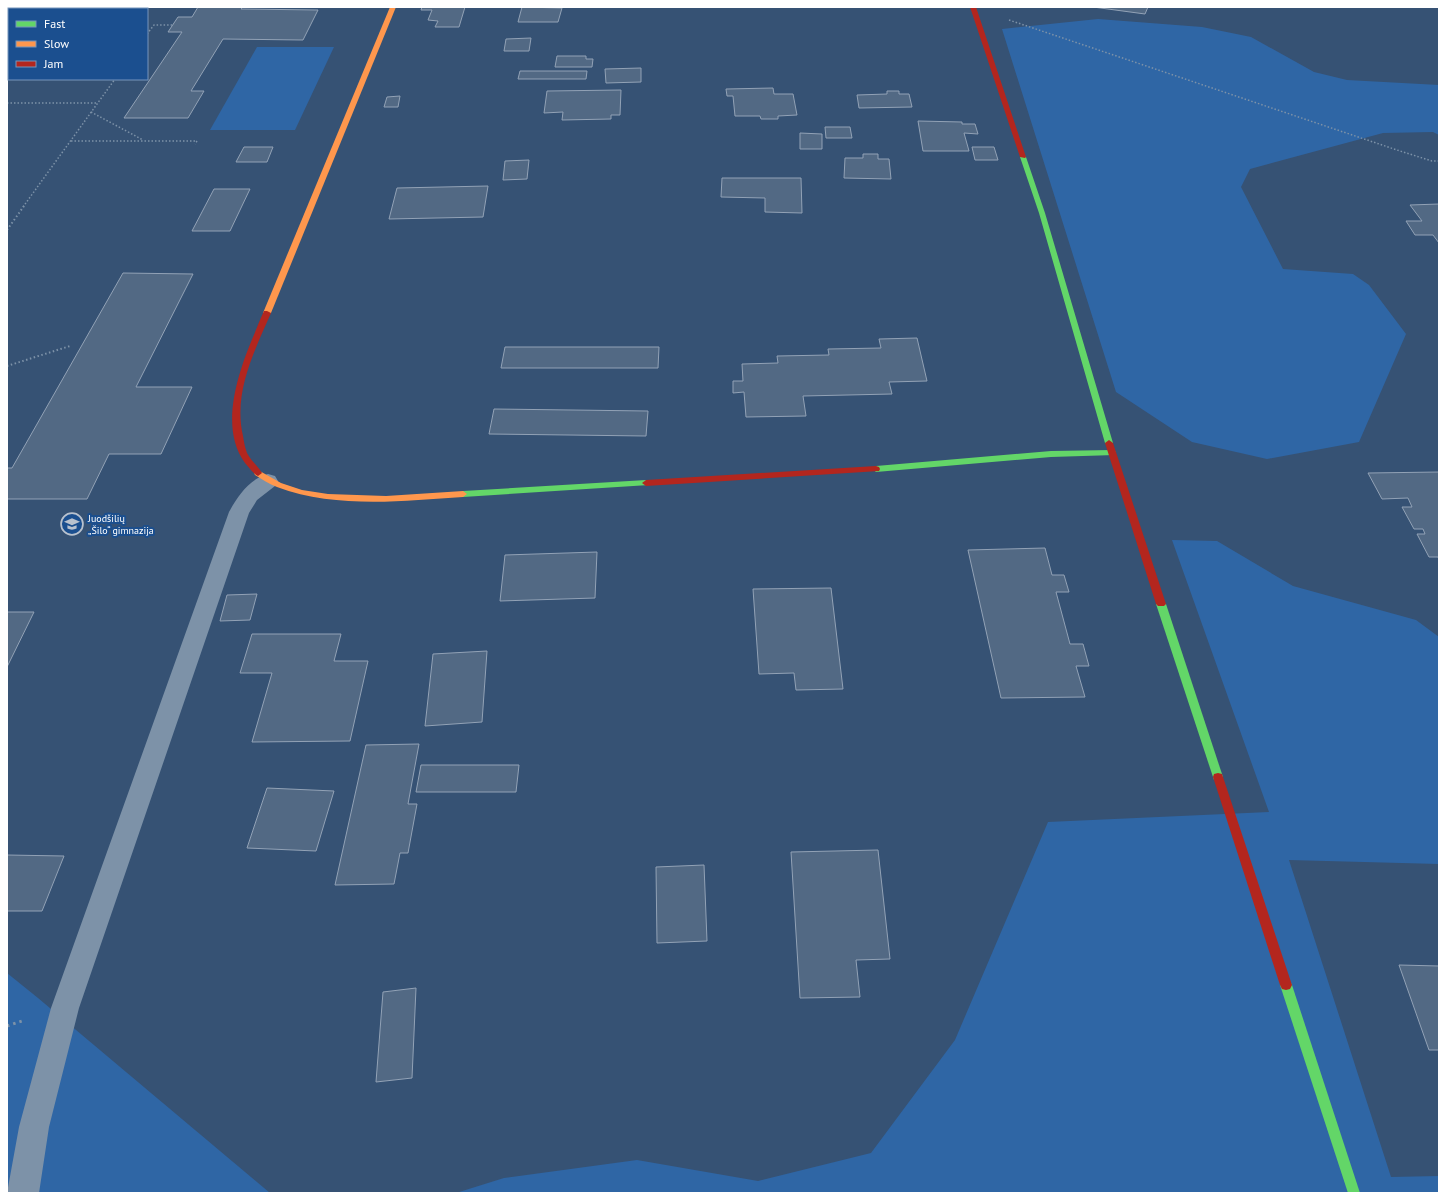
<svg xmlns="http://www.w3.org/2000/svg" width="1446" height="1200" viewBox="0 0 1446 1200" font-family="'PT Sans',sans-serif">
	<style>
		.green { fill: #2f66a5 }
		.building { fill: #526984; stroke: #92a2b6 }
		.lines { fill: none; stroke-linecap: round; stroke-linejoin: round }
		.path-far2 { stroke: #7d92a8; stroke-width: 1.5; stroke-dasharray: 1.5 2; stroke-linecap: butt }
		.path-far1 { stroke: #7d92a8; stroke-width: 2; stroke-dasharray: 1.5 2.5; stroke-linecap: butt }
		.path { stroke: #7d92a8; stroke-width: 3; stroke-dasharray: 2.5 4; stroke-linecap: butt }
		.street { fill: #7d92a8; fill-rule: evenodd }
		.fast { fill: #63d668; fill-rule: evenodd }
		.slow { fill: #ff974d; fill-rule: evenodd }
		.jam { fill: #b3261e; fill-rule: evenodd }
		.labels { text-anchor: middle; stroke-width: 4; stroke-linejoin: round; paint-order: stroke }
		.poi-label { font-size: 10px; fill: #fff; stroke: #1b4f8f; text-anchor: start }
	</style>
	<rect width="100%" height="100%" fill="#365274"/>
	<!-- green -->
	<g class="green">
		<path d="M1098 19 1202 27 1251 37 1314 72 1347 80 1439 85V135L1433 132 1383 133 1250 169 1241 187 1283 269 1353 274 1369 285 1406 334 1359 442 1267 459 1192 442 1116 392 1002 29Z"/>
		<path d="M257 47H334L295 130H210Z"/>
		<path d="M1172 540 1217 541 1293 586 1416 620 1439 637V864L1289 860 1391 1177 1439 1176V1193H456L504 1178 637 1160 758 1181 871 1153 955 1040 1048 822 1269 812Z"/>
		<path d="M7 973 38 998 270 1193H7Z"/>
	</g>
	<!-- building -->
	<g class="building">
		<path d="M198 7H243L241 9 318 10 303 40 223 39 191 91H204L188 118H124L182 32H168L178 17H192Z"/>
		<path d="M422 7H465L459 27H435L438 21 428 20 432 10H421Z"/>
		<path d="M522 7 562 8 558 22H518Z"/>
		<path d="M1093 7H1148L1145 14Z"/>
		<path d="M531 38 529 51H504L506 39Z"/>
		<path d="M557 56H586V59H593L592 67H555Z"/>
		<path d="M641 68V82L606 83 605 69Z"/>
		<path d="M520 71H587L586 79H518Z"/>
		<path d="M773 88 774 94H793L797 115 778 116V119H761L760 116H735L733 96H727L726 89Z"/>
		<path d="M621 90 620 115H611V119L562 120 563 112 544 113 547 91Z"/>
		<path d="M887 91H899V94H909L912 107 859 108 857 95 887 94Z"/>
		<path d="M400 96 398 107H384L387 97Z"/>
		<path d="M918 121 962 122V124H975L978 134 964 133 969 151H923Z"/>
		<path d="M825 127H850L852 138H826Z"/>
		<path d="M800 133 822 134V149H800Z"/>
		<path d="M244 147H273L267 162H236Z"/>
		<path d="M972 147H994L998 160H975Z"/>
		<path d="M863 154H878V159H889L891 179 844 178 845 158H863Z"/>
		<path d="M529 160 527 179 503 180 505 161Z"/>
		<path d="M722 178H801L802 213 765 212V198L721 197Z"/>
		<path d="M488 186 483 217 389 219 397 188Z"/>
		<path d="M214 189H250L230 231H192Z"/>
		<path d="M1439 204V243L1433 235H1415L1406 221H1422L1410 205Z"/>
		<path d="M123 273 193 274 136 387H192L161 454H109L87 499H7V468H12Z"/>
		<path d="M917 338 927 381 889 382 892 394 803 396 806 416 746 417 744 392 733 393V381H743L742 364 778 363 777 356 829 355 828 349 881 348 879 339Z"/>
		<path d="M505 347H659L658 368H501Z"/>
		<path d="M494 409 648 411 646 436 489 434Z"/>
		<path d="M1439 472V559L1438 557H1429L1417 534H1425L1423 529H1414L1402 507H1412L1408 498 1382 499 1368 473Z"/>
		<path d="M1045 548 1052 575H1064L1069 592H1056L1070 644H1083L1089 666H1076L1085 697 1001 698 968 550Z"/>
		<path d="M597 552 595 598 500 601 505 555Z"/>
		<path d="M831 588 843 689 796 690 794 673 759 674 753 589Z"/>
		<path d="M257 594 250 620 220 621 227 595Z"/>
		<path d="M7 612H34L7 667Z"/>
		<path d="M252 634H341L334 661H368L350 741 252 742 272 673H240Z"/>
		<path d="M487 651 482 722 425 726 433 654Z"/>
		<path d="M419 744 408 804H417L408 853H400L394 884 335 885 366 745Z"/>
		<path d="M421 765H519L516 792H416Z"/>
		<path d="M267 788 334 791 316 851 247 848Z"/>
		<path d="M878 850 890 959 856 960 860 997 800 998 791 852Z"/>
		<path d="M7 855 64 856 42 911H7Z"/>
		<path d="M704 865 707 941 657 943 656 867Z"/>
		<path d="M1399 965 1439 966V1050H1429Z"/>
		<path d="M416 988 412 1078 376 1082 383 992Z"/>
	</g>
	<g class="lines">
		<!-- path-far2 -->
		<g class="path-far2">
			<path d="M1009 20 1400 151 1432 161H1439"/>
			<path d="M147 34 154 25H173"/>
			<path d="M7 103H97"/>
			<path d="M91 112 143 140"/>
			<path d="M71 141H197L195 144"/>
			<path d="M23 207 115 79"/>
		</g>
		<!-- path-far1 -->
		<g class="path-far1">
			<path d="M7 230 24 206"/>
			<path d="M7 366 70 346"/>
		</g>
		<!-- path -->
		<path class="path" d="M7 1026 22 1021"/>
		<!-- street -->
		<path class="street" d="M268 474 275 476 278 481 275 486 257 500 249 513 79 1008 49 1127 39 1193H7L19 1127 51 1008 229 512C238 496 249 479 268 474Z"/>
		<!-- fast -->
		<g class="fast">
			<path d="M1023 155 1026 157 1045 213 1113 443 1112 445 1109 446 1105 443 1039 213 1020 157Z"/>
			<path d="M1112 450 1115 451 1116 453 1115 455 1051 457 876 472 872 469 876 466 1051 451Z"/>
			<path d="M646 480 650 483 649 485 463 497 459 494 463 491Z"/>
			<path d="M1161 601 1166 604 1223 777 1222 780 1218 781 1214 780 1213 777 1156 604Z"/>
			<path d="M1286 980 1290 981 1292 985 1360 1193H1348L1280 985 1282 981Z"/>
		</g>
		<!-- slow -->
		<g class="slow">
			<path d="M390 7H396L271 313 267 315H264L263 313Z"/>
			<path d="M258 470 281 483 302 490 328 494 386 496 463 491 467 494 463 497C402 501 336 509 277 487 269 484 262 479 255 475L254 473Z"/>
		</g>
		<!-- jam -->
		<g class="jam">
			<path d="M970 7H976L1026 157 1025 158 1020 157Z"/>
			<path d="M264 311H267L271 313C254 352 233 393 243 436 244 442 245 448 247 453 251 461 258 466 262 473L258 476C253 474 249 467 245 463 219 428 238 373 253 337 257 328 260 319 264 311Z"/>
			<path d="M1109 440 1113 443 1166 604 1164 606H1158L1156 604 1105 443Z"/>
			<path d="M876 466 879 467 880 469 879 471 646 486 642 483 646 480Z"/>
			<path d="M1218 773 1222 774 1223 777 1292 985 1290 989 1286 990 1282 989 1280 985 1213 777 1214 774Z"/>
		</g>
	</g>
	<!-- icons -->
	<defs>
		<g id="school-ring" transform="scale(1.15)"><circle r="9.5" fill="#1b4f8f" stroke="#b9c2ce" stroke-width="1.5"/><path d="M0-5L7-2L0 1L-7-2ZM-4 1L0 2.5L4 1V4Q0 6-4 4Z" fill="#b9c2ce"/></g>
	</defs>
	<g fill-rule="evenodd">
		<use href="#school-ring" x="72" y="524"/>
	</g>
	<g class="labels">
		<!-- poi labels -->
		<g class="poi-label">
			<text x="88" y="522">Juodšilių<tspan x="88" dy="12">„Šilo“ gimnazija</tspan></text>
		</g>
	</g>
	<!-- border -->
	<rect width="1446" height="1200" fill="none" stroke="#ffffff" stroke-width="16"/>
	<!-- legend -->
	<rect x="8" y="8" width="140" height="72" fill="#1b4f8f" stroke="#7695bc"/>
	<rect x="16" y="21" width="20" height="6" fill="#63d668" stroke="#7695bc"/>
	<text x="44" y="28" font-size="12" fill="#ffffff">Fast</text>
	<rect x="16" y="41" width="20" height="6" fill="#ff974d" stroke="#7695bc"/>
	<text x="44" y="48" font-size="12" fill="#ffffff">Slow</text>
	<rect x="16" y="61" width="20" height="6" fill="#b3261e" stroke="#7695bc"/>
	<text x="44" y="68" font-size="12" fill="#ffffff">Jam</text>
</svg>
